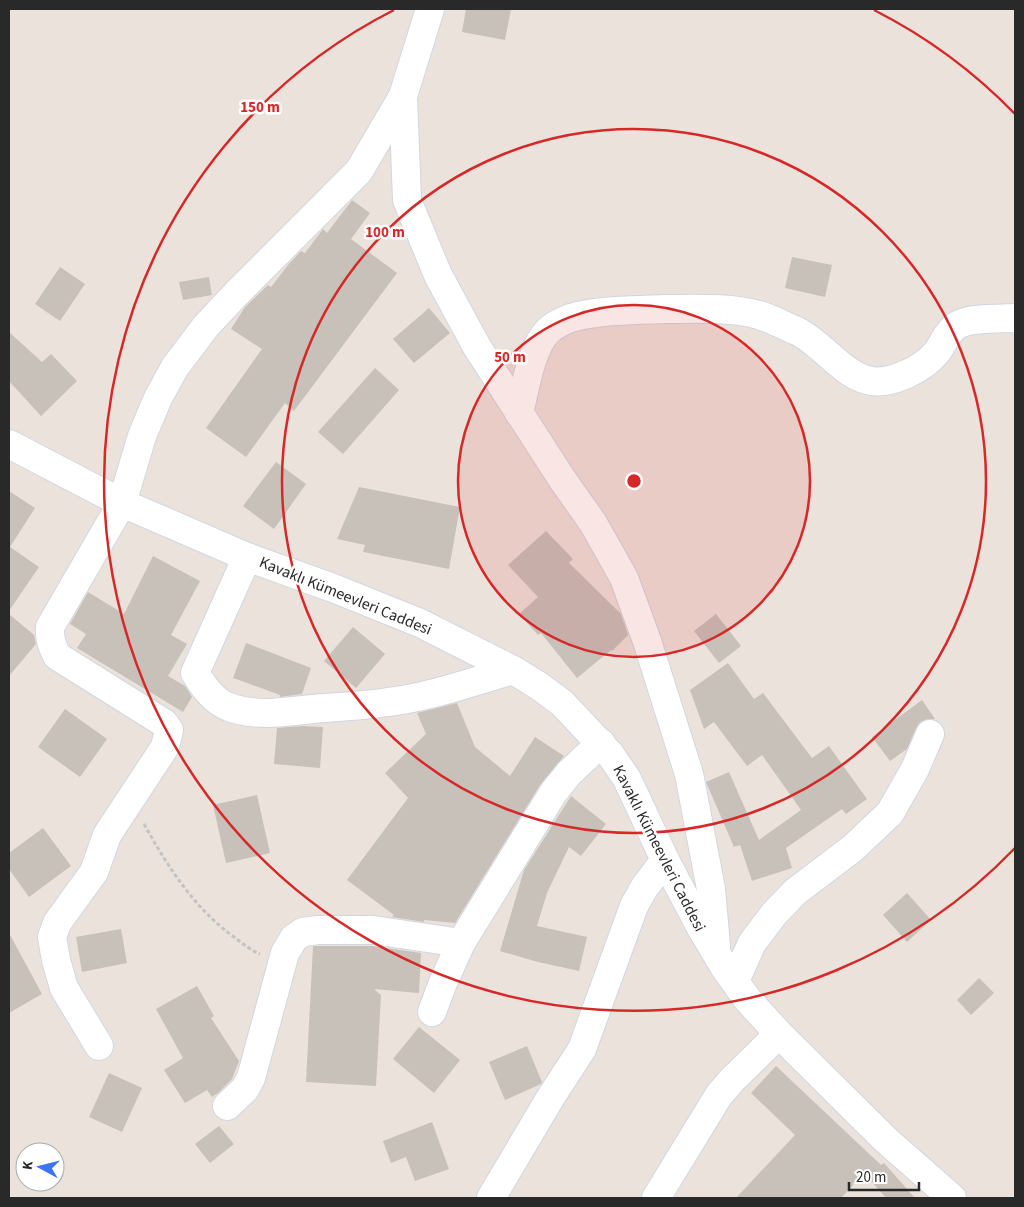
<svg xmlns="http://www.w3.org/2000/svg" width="1024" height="1207" viewBox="0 0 1024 1207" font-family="'Source Sans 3',sans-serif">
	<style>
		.building { fill: #c7c1ba }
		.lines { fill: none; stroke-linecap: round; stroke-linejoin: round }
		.minor-casing { stroke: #d0d6e2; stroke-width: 30 }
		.path { stroke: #c3c3c3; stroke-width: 3; stroke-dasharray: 4 2.5; stroke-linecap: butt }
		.minor { stroke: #fff; stroke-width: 28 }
		.ring { fill: none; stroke: #d62828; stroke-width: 2.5 }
		.labels { text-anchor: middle; stroke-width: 5; stroke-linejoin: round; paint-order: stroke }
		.street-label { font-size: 16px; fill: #292929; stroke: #fff }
		.centre { fill: #d62828; stroke: #fff; stroke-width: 2.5 }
		.ring-label { font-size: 15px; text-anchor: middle; font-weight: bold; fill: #d62828; stroke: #fff; stroke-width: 5; stroke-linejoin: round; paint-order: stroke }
	</style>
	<rect width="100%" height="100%" fill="#ebe3db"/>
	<!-- building -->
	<g class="building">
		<path d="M466 9H511L505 40 462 32Z"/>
		<path d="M352 200 370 213 351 239 397 273 294 411 285 403 246 457 206 428 262 349 231 329 245 307 268 285 271 287 288 265 301 251 305 253 323 229 327 233Z"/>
		<path d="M792 257 832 265 825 297 785 288Z"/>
		<path d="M60 267 85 284 60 321 35 304Z"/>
		<path d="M209 277 212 295 183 300 179 282Z"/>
		<path d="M429 308 450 333 414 363 393 339Z"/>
		<path d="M9 332 42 362 51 354 77 381 41 416 9 381Z"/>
		<path d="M375 368 399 390 343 454 318 432Z"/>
		<path d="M276 462 306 484 274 529 243 506Z"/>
		<path d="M359 487 460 507 449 569 363 552 365 545 337 539Z"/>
		<path d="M9 491 35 508 10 547 39 567 9 611Z"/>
		<path d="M546 531 573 559 569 563 621 614 628 635 612 651 611 650 577 678 541 633 538 635 519 614 538 597 508 565Z"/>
		<path d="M153 556 200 581 171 635 187 644 168 676 185 686 192 697 183 712 77 648 86 634 70 624 88 592 124 614Z"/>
		<path d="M9 614 34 635 36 644 9 676Z"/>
		<path d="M716 614 741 646 719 663 694 631Z"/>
		<path d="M353 627 385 654 356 688 324 661Z"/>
		<path d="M246 643 311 668 302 694 280 697V695L233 678Z"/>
		<path d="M728 663 754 699 763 693 812 758 829 746 867 799 846 814 842 809 786 848 792 868 752 881 740 845 734 847 706 782 729 772 759 840 801 810 762 755 747 766 714 722 704 729 690 690Z"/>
		<path d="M922 700 935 719H928L920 722 916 728 907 749 890 761 872 737Z"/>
		<path d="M457 703 475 747 510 776 535 737 564 756 540 785 455 923 424 920V922L392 917 394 915 347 880 408 798 385 773 426 734 417 713Z"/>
		<path d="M65 709 107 739 80 777 38 747Z"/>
		<path d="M303 726 323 727 320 768 274 764 277 728Z"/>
		<path d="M257 795 270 853 226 863 213 805Z"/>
		<path d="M571 796 606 824 581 856 569 847 547 893 537 926 587 937 579 971 538 962 500 951 524 870Z"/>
		<path d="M43 828 71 866 29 897 9 869V853Z"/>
		<path d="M907 893 931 920 907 942 883 915Z"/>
		<path d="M121 929 127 963 82 972 76 937Z"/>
		<path d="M9 933 42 994 9 1013Z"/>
		<path d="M313 946H372L421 953 419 993 374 989 381 995 376 1086 306 1082Z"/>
		<path d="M979 978 994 993 971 1015 957 1000Z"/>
		<path d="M197 986 214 1016 211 1018 239 1061 232 1079 218 1093 212 1097 207 1090 185 1103 164 1070 183 1058 156 1009Z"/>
		<path d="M419 1027 460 1060 434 1093 393 1059Z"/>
		<path d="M527 1046 542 1082 541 1084 505 1100 489 1062Z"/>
		<path d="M776 1066 881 1165 884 1163 915 1198H886L864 1173 841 1198H736L795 1135 751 1093Z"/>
		<path d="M109 1073 142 1088 122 1132 89 1117Z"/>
		<path d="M432 1122 449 1169 415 1181 406 1157 391 1163 383 1141Z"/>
		<path d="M219 1126 234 1144 210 1163 195 1144Z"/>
	</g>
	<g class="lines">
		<!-- minor casing -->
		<g class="minor-casing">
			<g id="minor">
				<path d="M430 9 403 96 407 200 438 275 477 347 562 479 593 523 624 578 647 641 689 774 711 889 716 946"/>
				<path d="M519 413C525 390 531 347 548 331 555 324 568 318 578 316 606 310 636 310 665 309 696 309 729 307 759 315 772 319 785 326 797 331 822 343 845 378 872 381 892 384 923 369 936 353 944 344 945 334 956 326 969 317 999 319 1015 318"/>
				<path d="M9 444 122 503 247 557 333 588 420 623 513 670 539 686 562 703 610 754 627 779 665 860 700 926 725 968 748 1000 779 1034 886 1140 952 1198"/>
				<path d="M247 557 195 673C203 686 214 702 229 707 256 717 285 712 312 709 337 707 363 706 388 702 430 697 472 682 513 670"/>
				<path d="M735 981 752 943 774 914 795 892 853 848 890 813 915 769 930 734"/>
				<path d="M432 1012 442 985 461 943 553 793 569 773 601 743"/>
				<path d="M99 1046 64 988 56 960 52 937 57 923 94 872 107 835 165 747 169 730 164 723 57 656C52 646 49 638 50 627L122 503 142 436 158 398 175 367 206 326 236 294 359 171 403 96"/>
				<path d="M227 1106 245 1089 251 1078 285 953 294 938 303 932 318 930H373L461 943"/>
				<path d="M491 1198 549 1100 582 1049 634 906 644 888 665 860"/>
				<path d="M656 1198 719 1095 732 1080 779 1034"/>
			</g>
		</g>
		<!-- path -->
		<path class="path" d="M144 824C168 867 194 908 234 937 242 943 250 950 260 954"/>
		<!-- minor -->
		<use href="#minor" class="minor"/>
	</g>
	<!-- distance rings -->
	<circle cx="634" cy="481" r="176" fill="#d62828" fill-opacity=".12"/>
	<g class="ring">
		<circle cx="634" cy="481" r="176"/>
		<circle cx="634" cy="481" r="352"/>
		<path d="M1015 848A529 529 0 1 1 394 10M874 10A529 529 0 0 1 1015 114"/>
	</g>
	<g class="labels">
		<!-- street labels -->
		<g class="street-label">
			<text transform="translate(346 595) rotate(22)" y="6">Kavaklı Kümeevleri Caddesi</text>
			<text transform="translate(660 848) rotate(63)" y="6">Kavaklı Kümeevleri Caddesi</text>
		</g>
	</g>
	<circle cx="634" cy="481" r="8" class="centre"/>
	<g class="ring-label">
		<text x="260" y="112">150 m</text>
		<text x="385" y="237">100 m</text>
		<text x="510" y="362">50 m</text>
	</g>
	<!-- border -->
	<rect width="1024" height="1207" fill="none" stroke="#292929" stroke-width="20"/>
	<!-- north arrow -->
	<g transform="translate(40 1167) rotate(277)"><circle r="24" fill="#ffffff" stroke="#a9a9a9"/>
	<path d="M0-4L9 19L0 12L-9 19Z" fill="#3c73f7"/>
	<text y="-8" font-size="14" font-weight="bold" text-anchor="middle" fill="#292929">K</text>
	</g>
	<!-- scale -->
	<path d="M849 1182v8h70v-8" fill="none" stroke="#292929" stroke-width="2.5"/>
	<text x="856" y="1182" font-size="15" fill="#292929" stroke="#ffffff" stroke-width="4" paint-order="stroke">20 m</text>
</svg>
